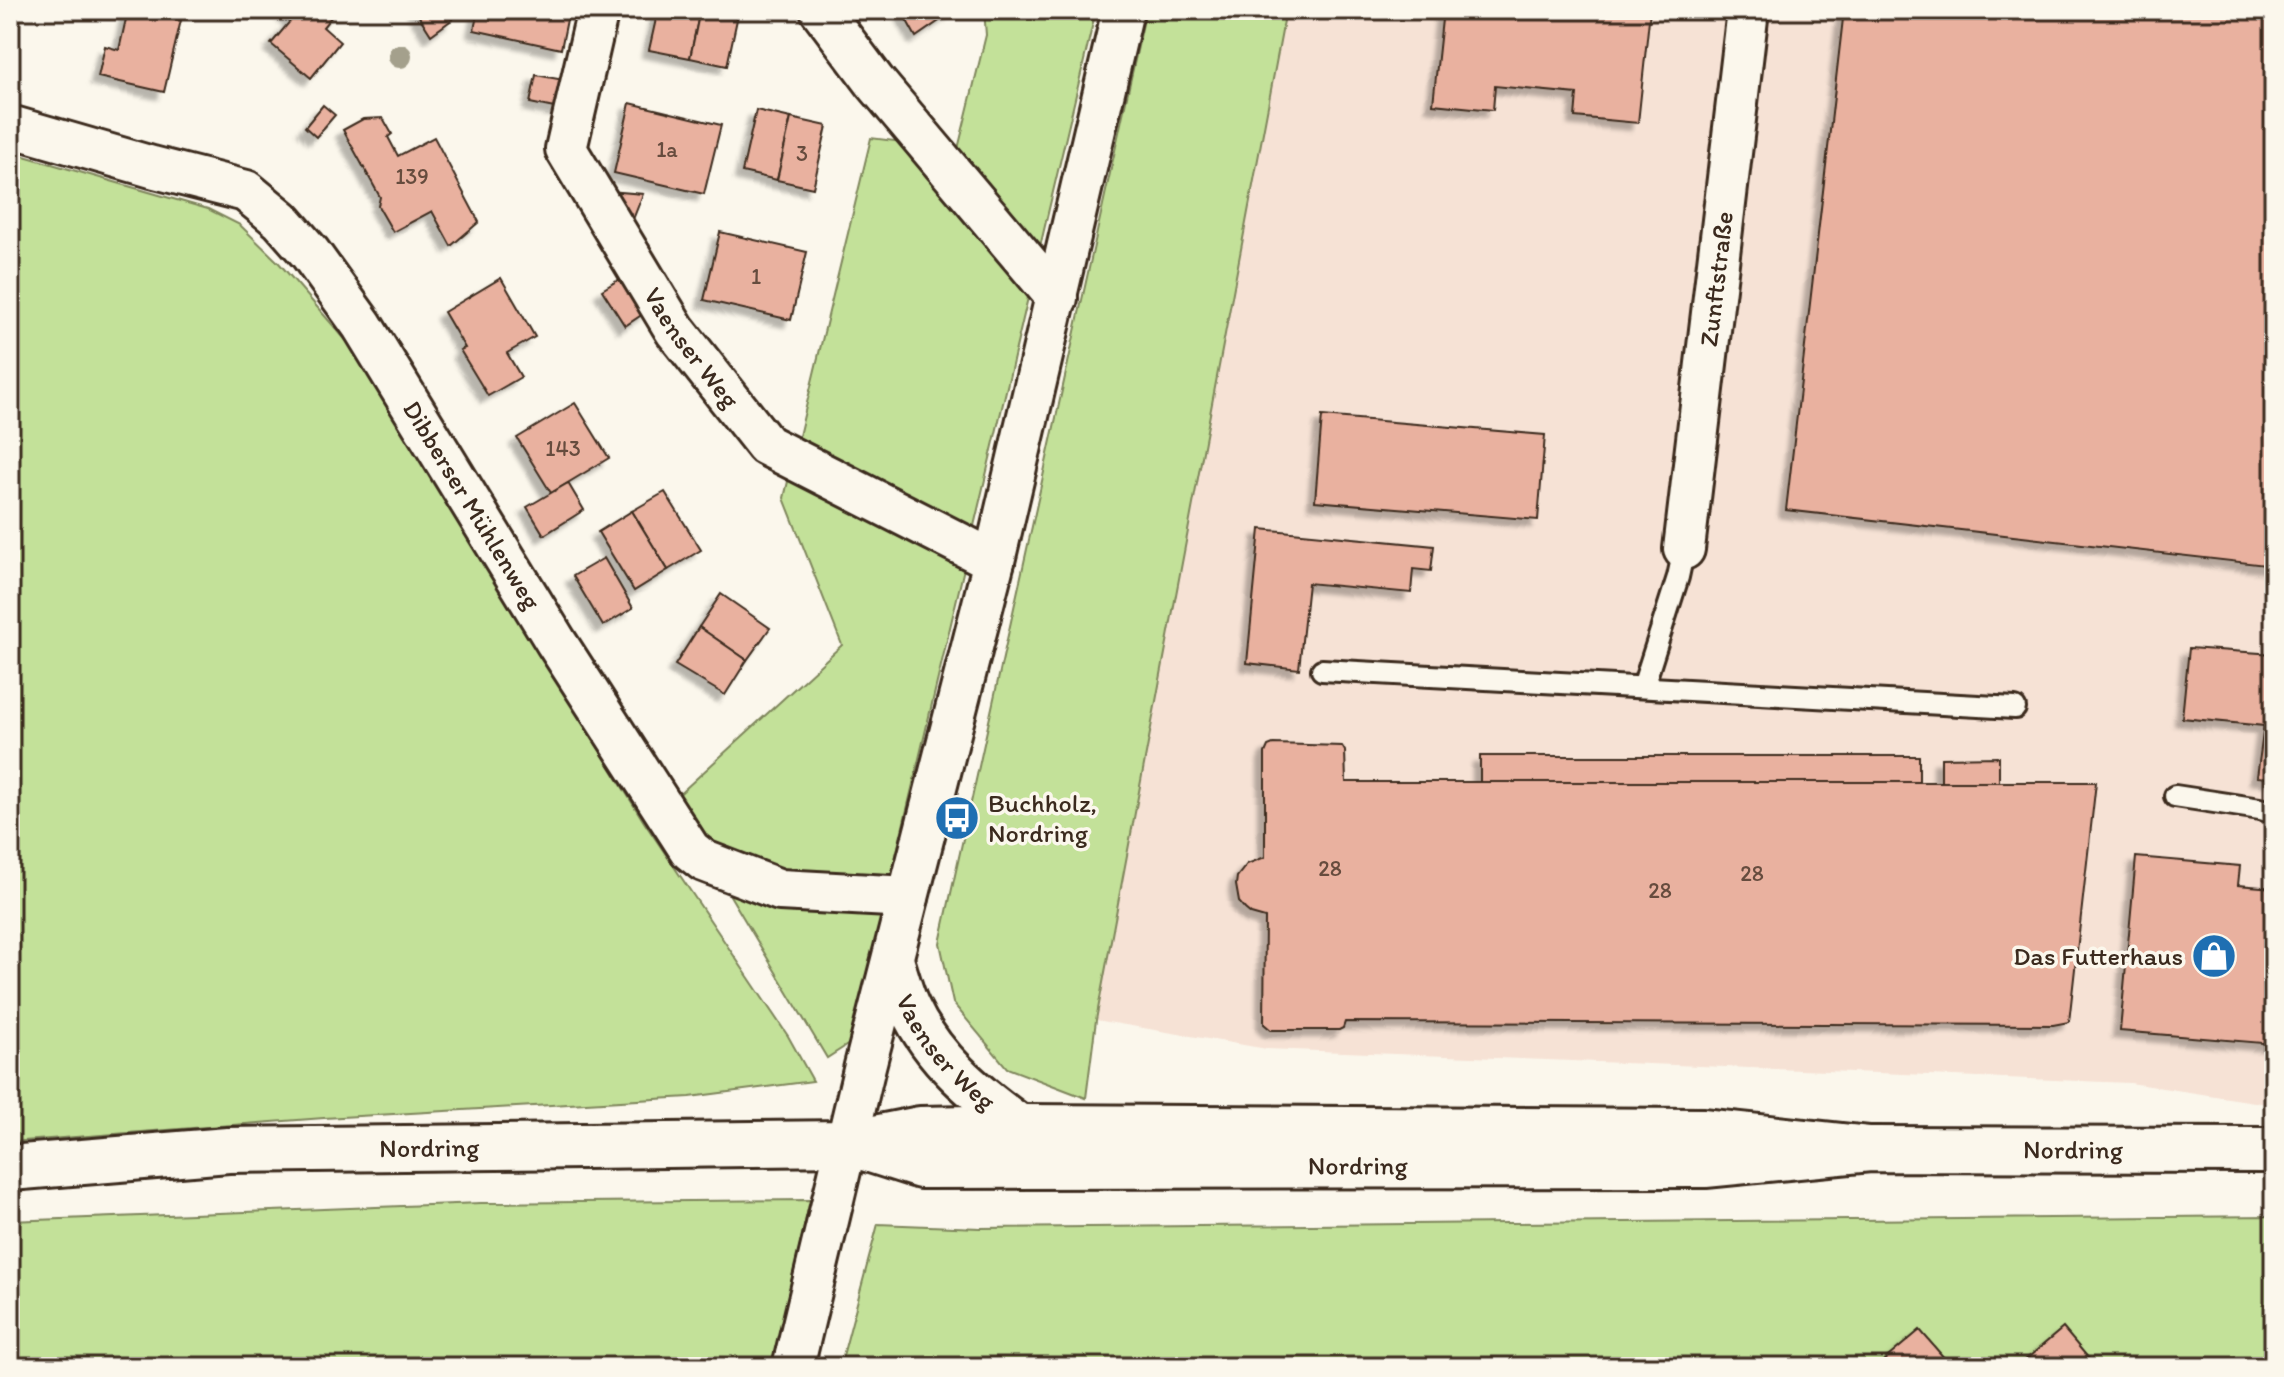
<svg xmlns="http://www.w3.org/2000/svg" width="2284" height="1377" viewBox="0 0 2284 1377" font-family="Itim,sans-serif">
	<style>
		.built { fill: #f6e2d5 }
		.green { fill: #c3e199; stroke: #7f865c; stroke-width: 2 }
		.building { fill: #e9b19f; stroke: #3b2a1e; stroke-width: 2; filter: url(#shadow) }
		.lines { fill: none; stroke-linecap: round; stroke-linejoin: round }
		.lane-casing { stroke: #3b2a1e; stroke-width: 26 }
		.street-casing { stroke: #3b2a1e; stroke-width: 46 }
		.secondary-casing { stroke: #3b2a1e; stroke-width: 50 }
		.lane { stroke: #fbf7ec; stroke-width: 20 }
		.street { stroke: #fbf7ec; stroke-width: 40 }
		.secondary { stroke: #fbf7ec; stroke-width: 44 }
		.tree { fill: #a4a08c }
		.labels { text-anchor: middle; stroke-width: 7; stroke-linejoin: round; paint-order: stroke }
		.number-label { font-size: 22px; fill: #664c3e }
		.street-label { font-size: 26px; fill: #3b2a1e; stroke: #fbf7ec }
		.poi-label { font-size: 26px; fill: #3b2a1e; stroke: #fbf7ec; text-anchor: start }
	</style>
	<defs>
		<filter id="shadow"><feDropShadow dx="-7" dy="7" stdDeviation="2" flood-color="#0004"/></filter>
	</defs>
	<rect width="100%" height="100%" fill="#fbf7ec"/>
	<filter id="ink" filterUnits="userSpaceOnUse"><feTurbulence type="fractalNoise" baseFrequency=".0125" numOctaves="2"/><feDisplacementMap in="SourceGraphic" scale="16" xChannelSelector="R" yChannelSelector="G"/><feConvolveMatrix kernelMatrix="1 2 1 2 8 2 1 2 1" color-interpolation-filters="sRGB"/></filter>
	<g filter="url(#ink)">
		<!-- built -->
		<path class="built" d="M1286 10H2274V1105L2130 1083 1267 1049 1096 1020Z"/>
		<!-- green -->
		<g class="green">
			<path d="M984 10H1096L852 1042 827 1058 673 800 842 645 784 498 871 138 958 149 986 35Z"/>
			<path d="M1146 10H1286L1096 1020 1086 1098 1007 1068 953 1003 940 943Z"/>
			<path d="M10 152 208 209 240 225 279 263 350 345 644 822 788 1036 813 1081 690 1097 324 1118 10 1142Z"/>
			<path d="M810 1200 773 1367H10V1221L481 1203Z"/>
			<path d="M2274 1216V1367H840L878 1224 980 1228Z"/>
		</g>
		<!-- building -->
		<g class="building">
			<path d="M128 10 181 20 164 92 98 77 105 46 119 50Z"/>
			<path d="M280 10H337L323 27 340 42 311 78 271 44 292 19Z"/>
			<path d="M415 10H448L453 19 431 35Z"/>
			<path d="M478 10H569L561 49 474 30Z"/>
			<path d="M658 10H700L690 58 649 50Z"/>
			<path d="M700 10H739L727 66 690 58Z"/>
			<path d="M901 10H955L916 37Z"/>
			<path d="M1443 10H1650L1638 123 1575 117 1577 94 1495 86 1493 110 1433 104Z"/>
			<path d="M1844 10H2274V566L1786 510Z"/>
			<path d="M536 75 564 80 559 109 530 103Z"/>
			<path d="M630 103 721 125 704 194 614 173Z"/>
			<path d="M323 105 335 115 316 137 305 127Z"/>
			<path d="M756 110 791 118 777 180 742 172Z"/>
			<path d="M383 118 392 134 388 137 398 156 434 137 479 222 451 246 432 211 393 232 378 206 380 197 343 130 363 119Z"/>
			<path d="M791 118 827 126 813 188 777 180Z"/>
			<path d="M609 191 643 194 630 227Z"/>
			<path d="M720 232 807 252 791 320 704 300Z"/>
			<path d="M623 277 646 312 625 326 602 290Z"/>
			<path d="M501 278 535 337 507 353 521 377 488 396 460 350 465 348 444 312Z"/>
			<path d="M575 403 609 458 551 493 517 438Z"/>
			<path d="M1322 416 1545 435 1538 520 1315 501Z"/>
			<path d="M568 483 584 510 544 535 527 507Z"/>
			<path d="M665 492 701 550 668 570 632 511Z"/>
			<path d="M632 511 668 570 634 591 598 532Z"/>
			<path d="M1260 529 1434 546 1431 571 1413 569 1411 593 1308 583 1299 669 1247 663Z"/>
			<path d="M604 558 633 608 603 626 573 576Z"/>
			<path d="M721 594 770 628 747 660 699 627Z"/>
			<path d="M699 627 747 660 725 695 675 665Z"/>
			<path d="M2189 648 2274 654V779L2257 777 2264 726 2182 718Z"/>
			<path d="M1273 744 1342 746 1345 751 1346 782H2096L2069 1022 2053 1025 1345 1022 1343 1028 1339 1030H1271L1264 1024 1265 918 1251 914 1245 909 1239 902 1236 885 1237 877 1247 864 1265 857V753L1268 746Z"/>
			<rect x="1480" y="756" width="439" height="26"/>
			<path d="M1999 757V782H1941V758Z"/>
			<path d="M2136 857 2240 866 2238 885 2274 888V1044L2120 1031Z"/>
			<path d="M2063 1328 2096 1367H2017Z"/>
			<path d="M1920 1330 1952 1367H1876Z"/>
		</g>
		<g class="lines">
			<!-- lane casing -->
			<g class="lane-casing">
				<g id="lane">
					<path d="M1322 670 2015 708"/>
					<path d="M1643 687 1678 577 1684 549"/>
					<path d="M2175 796 2260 809 2274 813"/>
				</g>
			</g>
			<!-- street casing -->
			<g class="street-casing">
				<g id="street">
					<path id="s1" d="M598 10 566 149 675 330 766 445 994 561"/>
					<path d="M821 10 875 82 1057 298"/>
					<path id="s2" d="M10 126 152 167 246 191 281 220 310 253 362 325 556 642 690 850 704 861 780 890 908 897"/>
					<path id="s3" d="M1684 549 1748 10"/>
					<path id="s4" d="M893 960C898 975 902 992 909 1007 933 1059 976 1094 1022 1127"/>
					<path d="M793 1367 865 1066 994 561 1123 10"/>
				</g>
			</g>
			<!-- secondary casing -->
			<g class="secondary-casing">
				<g id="secondary">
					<path id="s5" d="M855 1145 921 1166 1705 1165 1870 1149 2274 1150"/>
					<path id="s6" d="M10 1168 228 1150 849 1143 920 1129 1022 1127 1704 1131 1870 1149"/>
				</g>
			</g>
			<!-- lane -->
			<use href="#lane" class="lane"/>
			<!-- street -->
			<use href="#street" class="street"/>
			<!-- secondary -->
			<use href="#secondary" class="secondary"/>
		</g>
		<!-- trees -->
		<circle class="tree" cx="400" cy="56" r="12"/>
	</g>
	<!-- icons -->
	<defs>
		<g id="bus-disc" transform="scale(2.3)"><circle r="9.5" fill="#1f6fb2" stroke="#fbf7ec"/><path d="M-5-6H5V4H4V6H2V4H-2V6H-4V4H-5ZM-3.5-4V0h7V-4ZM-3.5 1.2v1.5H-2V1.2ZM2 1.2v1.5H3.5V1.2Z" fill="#fff"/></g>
		<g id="shop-disc" transform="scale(2.3)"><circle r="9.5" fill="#1f6fb2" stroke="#fbf7ec"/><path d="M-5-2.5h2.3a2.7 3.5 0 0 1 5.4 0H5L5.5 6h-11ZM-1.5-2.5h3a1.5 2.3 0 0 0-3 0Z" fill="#fff"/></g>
	</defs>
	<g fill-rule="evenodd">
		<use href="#bus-disc" x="957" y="818"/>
		<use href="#shop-disc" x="2214" y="956"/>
	</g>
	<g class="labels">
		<!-- number labels -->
		<g class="number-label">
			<text x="667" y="157">1a</text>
			<text x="802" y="161">3</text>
			<text x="412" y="184">139</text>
			<text x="756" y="284">1</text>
			<text x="563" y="456">143</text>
			<text x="1330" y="876">28</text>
			<text x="1752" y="881">28</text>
			<text x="1660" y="898">28</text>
		</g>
		<!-- street labels -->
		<g class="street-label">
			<text dy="9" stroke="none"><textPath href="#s3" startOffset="272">Zunftstraße</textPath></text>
			<text dy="9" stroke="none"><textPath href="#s1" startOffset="378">Vaenser Weg</textPath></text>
			<text dy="9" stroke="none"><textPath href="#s2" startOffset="634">Dibberser Mühlenweg</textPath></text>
			<text dy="9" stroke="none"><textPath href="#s4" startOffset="108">Vaenser Weg</textPath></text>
			<text dy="9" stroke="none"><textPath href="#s6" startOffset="420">Nordring</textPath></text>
			<text dy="9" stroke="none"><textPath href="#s5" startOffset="1222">Nordring</textPath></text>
			<text dy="9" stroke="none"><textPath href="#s5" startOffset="506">Nordring</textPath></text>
		</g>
		<!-- poi labels -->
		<g class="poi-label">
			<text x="988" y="812">Buchholz,<tspan x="988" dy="30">Nordring</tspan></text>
			<text x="2183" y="965" text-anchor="end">Das Futterhaus</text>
		</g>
	</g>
	<!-- margin -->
	<rect width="2284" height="1377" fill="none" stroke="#fbf7ec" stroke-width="40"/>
	<rect x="20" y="20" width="2244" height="1337" fill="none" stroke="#3b2a1e" stroke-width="3" filter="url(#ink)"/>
</svg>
